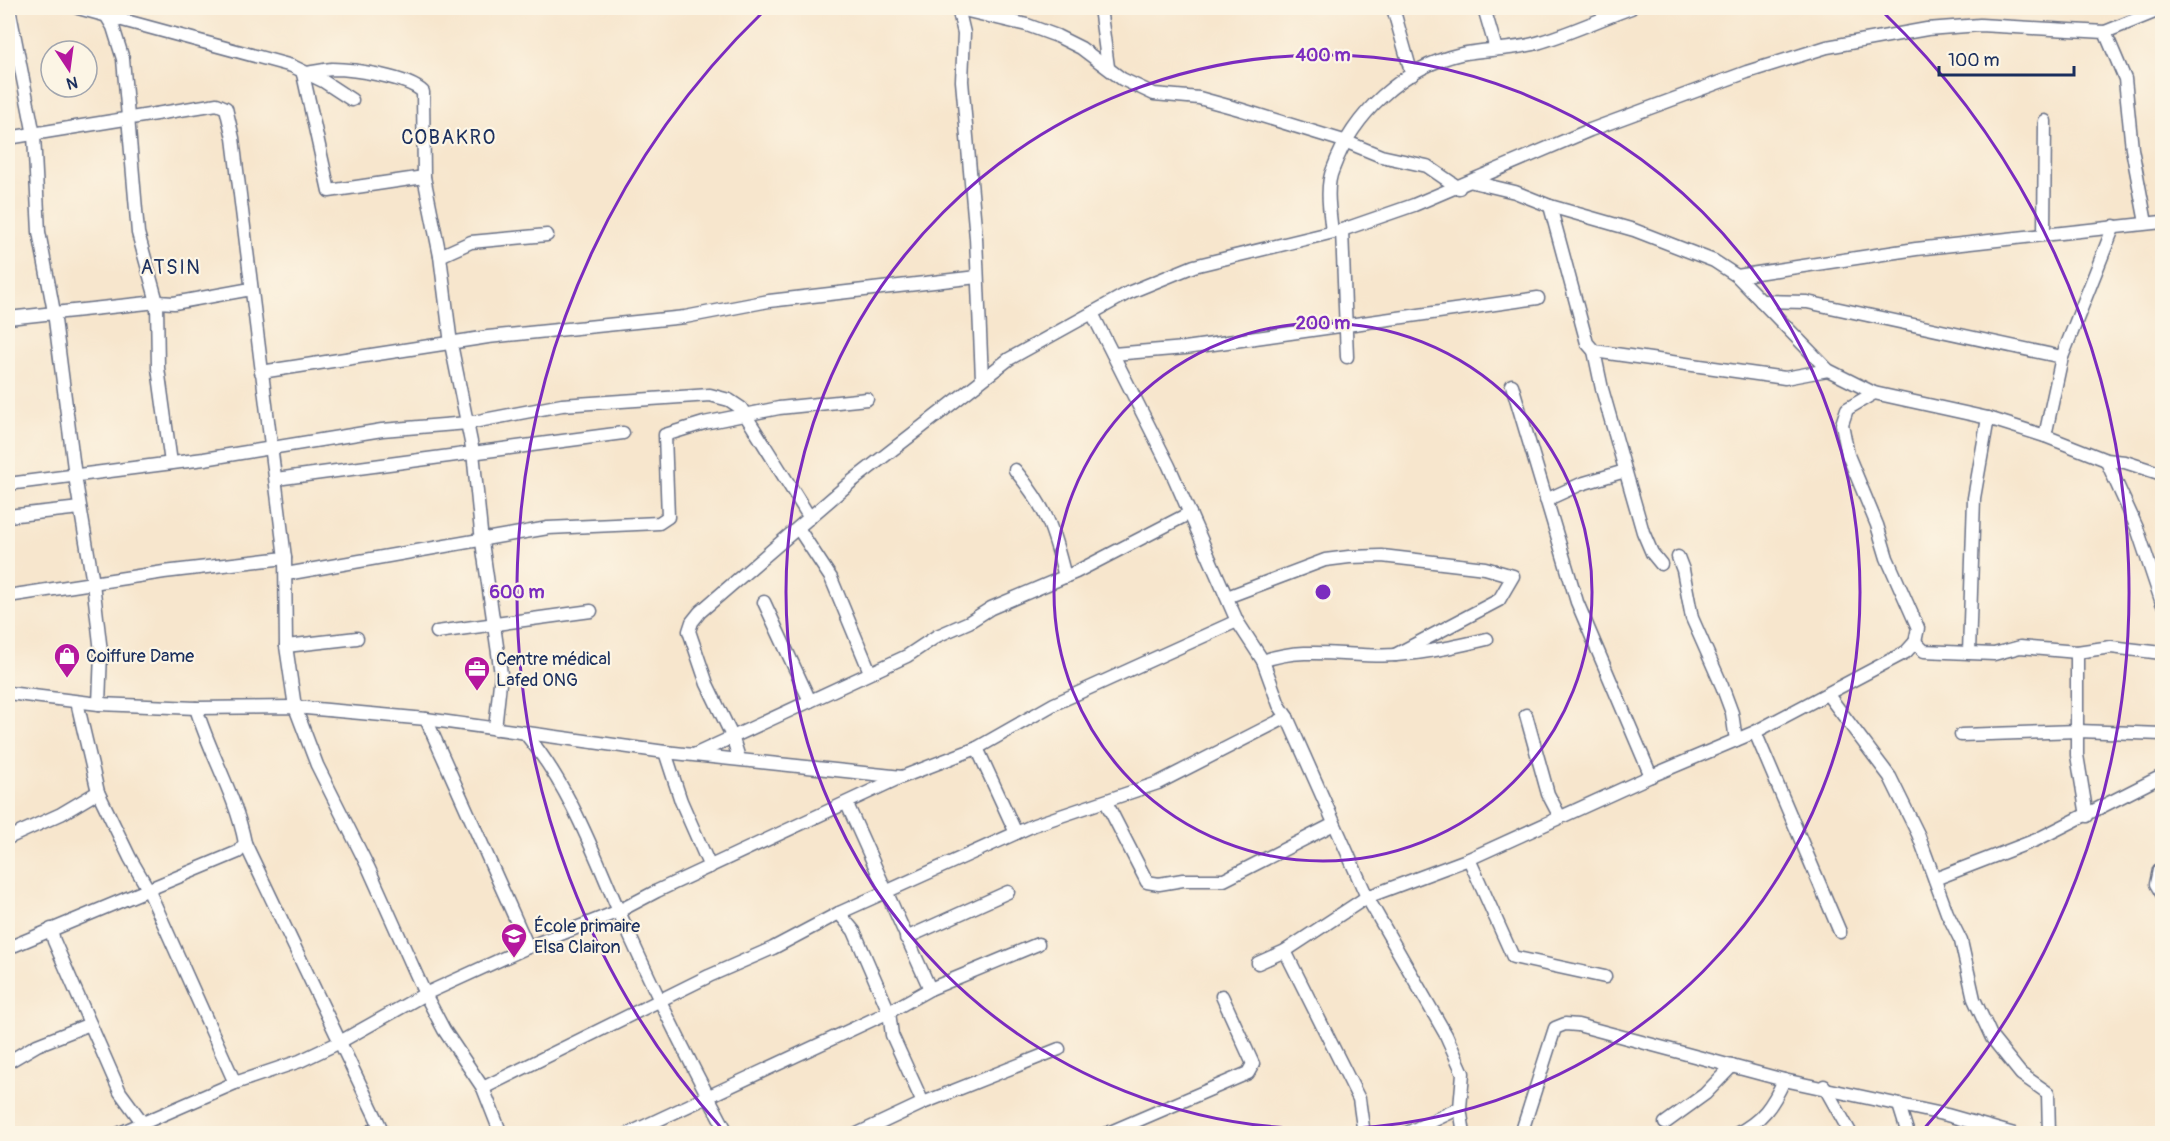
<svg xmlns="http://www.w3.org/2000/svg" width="2170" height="1141" viewBox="0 0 2170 1141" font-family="Pangolin,sans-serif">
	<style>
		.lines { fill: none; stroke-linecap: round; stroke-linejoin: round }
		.minor-casing { stroke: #686f85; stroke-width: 15 }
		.minor { stroke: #fff; stroke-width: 12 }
		.ring { fill: none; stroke: #7b2cbf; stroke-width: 3 }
		.labels { text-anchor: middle; stroke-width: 4.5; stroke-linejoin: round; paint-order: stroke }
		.poi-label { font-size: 18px; fill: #1b2f5e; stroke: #fcf5e5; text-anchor: start }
		.neighbourhood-label { font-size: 20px; letter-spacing: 1.5px; fill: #1b2f5e; stroke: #fcf5e5 }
		.centre { fill: #7b2cbf; stroke: #fcf5e5; stroke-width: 3 }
		.ring-label { font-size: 18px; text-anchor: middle; font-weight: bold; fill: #7b2cbf; stroke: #fcf5e5; stroke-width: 4.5; stroke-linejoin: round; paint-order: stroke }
	</style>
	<rect width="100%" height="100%" fill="#fcf5e5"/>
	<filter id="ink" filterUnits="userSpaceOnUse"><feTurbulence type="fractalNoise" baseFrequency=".0167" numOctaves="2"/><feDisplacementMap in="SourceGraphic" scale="12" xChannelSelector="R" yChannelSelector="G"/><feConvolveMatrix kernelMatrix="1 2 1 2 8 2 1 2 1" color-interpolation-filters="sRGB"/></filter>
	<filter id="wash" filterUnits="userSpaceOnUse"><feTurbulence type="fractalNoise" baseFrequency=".008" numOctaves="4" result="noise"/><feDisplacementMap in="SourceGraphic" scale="24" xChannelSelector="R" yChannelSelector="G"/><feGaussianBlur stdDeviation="1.35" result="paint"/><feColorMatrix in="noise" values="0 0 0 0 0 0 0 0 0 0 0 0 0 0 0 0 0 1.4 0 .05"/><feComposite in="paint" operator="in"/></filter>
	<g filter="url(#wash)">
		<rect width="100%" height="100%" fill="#f7e6cd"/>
	</g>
	<g filter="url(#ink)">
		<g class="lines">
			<!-- minor casing -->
			<g class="minor-casing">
				<g id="minor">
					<path d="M9 8 34 135 39 232 54 312 75 476 93 583 101 652 99 704"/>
					<path d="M78 8 292 66 323 81 352 100"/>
					<path d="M110 8 107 17 113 27 123 59 138 233 157 302 158 368 171 463"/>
					<path d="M955 8 1027 25 1057 36 1081 48 1122 79 1154 94 1199 98 1239 109 1347 142 1381 156 1427 166 1459 188"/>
					<path d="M958 8 964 33 962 81 976 238 982 379"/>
					<path d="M1100 8 1108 67"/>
					<path d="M1393 8 1412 75"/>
					<path d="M1484 8 1496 49"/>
					<path d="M2105 32 2125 79 2132 149 2146 223"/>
					<path d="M303 74C312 72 322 70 332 69 354 69 408 77 423 92L424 177 440 256 451 344 473 452 482 542 501 674 495 729"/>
					<path d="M303 74 329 191 424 177"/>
					<path d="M8 138 217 104 226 108 233 138 285 558 286 646 295 707 317 765 369 869 425 994 444 1030 483 1088 501 1134"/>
					<path d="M1473 182 1515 192 1550 206 1634 230 1714 261 1737 276 1828 370 1874 393 1988 418 2045 436 2106 460 2125 462 2162 474"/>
					<path d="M1550 206 1587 343 1594 351 1785 378 1828 370"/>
					<path d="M1342 230 1347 357"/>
					<path d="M1332 232C1330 213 1325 187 1333 169 1353 114 1403 67 1461 54 1485 49 1513 50 1537 43 1569 34 1600 19 1631 8"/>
					<path d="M2044 234 2045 121"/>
					<path d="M440 256 471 242 547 235"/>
					<path d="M1737 276 1916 249 2162 222"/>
					<path d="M1761 301 1807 302 2062 357"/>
					<path d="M1092 313 1169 466 1237 621 1263 661 1279 705 1287 717 1367 897 1446 1035 1463 1073 1460 1108 1464 1134"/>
					<path d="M8 318 157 302 174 303 251 289"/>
					<path d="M1594 351 1602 389 1643 532 1652 553 1661 564"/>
					<path d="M1113 354 1185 348 1538 298"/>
					<path d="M261 372 488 337 685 317 769 301 977 277"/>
					<path d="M1512 385 1577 602 1651 776"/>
					<path d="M2045 436 2062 357 2114 226"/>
					<path d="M2106 460 2137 528 2162 603"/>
					<path d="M1015 470C1047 509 1053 528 1065 577"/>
					<path d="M276 479 623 433"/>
					<path d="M8 484 204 459 382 430 468 423 562 405 710 395 729 400 741 408 810 518"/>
					<path d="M1546 500 1581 484 1625 471"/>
					<path d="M8 516 80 508"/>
					<path d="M798 528 831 578 870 672"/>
					<path d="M1678 557 1683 570 1692 618 1722 686 1732 713 1736 740"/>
					<path d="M286 574 548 528 659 523 668 517 665 435 704 423 779 408 867 399"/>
					<path d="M8 596 164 572 285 558"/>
					<path d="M1227 597 1325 560 1349 557 1382 556 1485 568 1513 576 1499 600 1395 655"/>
					<path d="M764 602 810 701"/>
					<path d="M437 632 591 611"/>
					<path d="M1915 642 1924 651 1969 653 1974 498 1988 418"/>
					<path d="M286 646 357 638"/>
					<path d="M2077 652V755L2087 816"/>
					<path d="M1969 653 1994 654 2020 647 2077 652 2111 647 2162 653"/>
					<path d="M1263 661C1304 645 1352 658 1396 655 1427 653 1457 646 1487 639"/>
					<path d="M8 693 99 704 196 708 295 707 426 719 665 752 902 777 977 748 1054 704 1237 621"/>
					<path d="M1828 695 1890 777 1918 834 1947 913 1961 941 1974 999 1992 1038 2021 1074 2048 1093 2049 1134"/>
					<path d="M77 702 98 792 130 858 148 889 235 1083"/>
					<path d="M1526 715 1548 794 1560 817"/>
					<path d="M426 719 528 947"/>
					<path d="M1755 732 1840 932"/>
					<path d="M525 733C574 792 597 863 628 932 659 1001 692 1067 728 1134"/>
					<path d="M1961 735 2078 731 2162 734"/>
					<path d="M977 748 1016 833"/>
					<path d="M665 752 681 801 710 867"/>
					<path d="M696 754 907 656 937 636 969 622 991 608 1076 572 1190 513"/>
					<path d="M739 758 732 736 707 684 689 631 692 622 700 612 851 482 1009 359 1128 293 1194 266 1342 230 1414 205 1590 130 1747 72 1827 47 1927 29 1980 25 2105 32 2162 9"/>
					<path d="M1106 802 1147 882 1159 884 1183 880H1224L1334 824"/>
					<path d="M847 804 930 989"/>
					<path d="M8 838 61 814 98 792"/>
					<path d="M245 843 380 1126 366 1134"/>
					<path d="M1469 859 1513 957 1605 977"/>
					<path d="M2162 869 2159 870 2156 884 2162 894"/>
					<path d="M1935 879 2036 840 2162 776"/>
					<path d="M839 913 854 931 889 1012 892 1035 923 1103"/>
					<path d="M51 929 54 941 120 1092 142 1122 143 1134"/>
					<path d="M906 938 1008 892"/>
					<path d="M8 948 238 852 245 843C236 796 210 754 196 708"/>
					<path d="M1285 951 1359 1099 1364 1134"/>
					<path d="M1258 963 1285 951 1367 897 1469 859 1651 776 1755 732 1906 652 1915 642 1918 628 1887 558 1877 525 1848 455 1842 424 1847 409 1874 393"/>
					<path d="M8 1062 37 1045 90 1024"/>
					<path d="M1824 1086 1851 1134"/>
					<path d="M483 1088 709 976 773 948 839 913 1034 825 1158 783 1287 717"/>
					<path d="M1899 1105 1908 1134"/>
					<path d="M1665 1123 1705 1094 1732 1066"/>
					<path d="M118 1134 235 1083 300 1061 338 1043 425 994 528 947 619 911 657 891 901 777"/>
					<path d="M628 1134 889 1012 930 989 1038 944"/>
					<path d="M857 1134 923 1103 1059 1049"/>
					<path d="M1106 1134 1248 1073 1253 1064 1222 996"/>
					<path d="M1405 1134 1460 1108"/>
					<path d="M1521 1134 1555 1028 1565 1024 1578 1025 1784 1080 1947 1115 2014 1134"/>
					<path d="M1736 1134C1762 1121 1773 1105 1784 1080"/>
				</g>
			</g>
			<!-- minor -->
			<use href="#minor" class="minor"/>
		</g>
	</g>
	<!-- distance rings -->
	<g class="ring">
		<circle cx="1323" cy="592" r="269"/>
		<circle cx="1323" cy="592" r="537"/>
		<path d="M724 1131A806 806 0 0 1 763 12M1883 12A806 806 0 0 1 1922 1131"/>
	</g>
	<!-- icons -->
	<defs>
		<g id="shop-pin" transform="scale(1.35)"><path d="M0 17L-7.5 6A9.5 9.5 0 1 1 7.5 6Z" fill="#b5179e" stroke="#fcf5e5"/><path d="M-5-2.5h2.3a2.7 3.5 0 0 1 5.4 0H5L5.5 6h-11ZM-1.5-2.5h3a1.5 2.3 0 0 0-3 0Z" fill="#fff"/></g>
		<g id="office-pin" transform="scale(1.35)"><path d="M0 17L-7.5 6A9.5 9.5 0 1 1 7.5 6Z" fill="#b5179e" stroke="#fcf5e5"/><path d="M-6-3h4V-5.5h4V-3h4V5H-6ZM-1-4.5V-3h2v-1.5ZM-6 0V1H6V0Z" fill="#fff"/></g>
		<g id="school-pin" transform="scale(1.35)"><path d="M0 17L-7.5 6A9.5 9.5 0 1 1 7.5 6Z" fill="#b5179e" stroke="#fcf5e5"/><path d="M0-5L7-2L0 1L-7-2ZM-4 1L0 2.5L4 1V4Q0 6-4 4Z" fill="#fff"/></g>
	</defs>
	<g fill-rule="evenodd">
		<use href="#shop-pin" x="67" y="656"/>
		<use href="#office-pin" x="477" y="669"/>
		<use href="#school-pin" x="514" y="936"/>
	</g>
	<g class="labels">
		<!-- poi labels -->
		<g class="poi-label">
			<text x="86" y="662">Coiffure Dame</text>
			<text x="496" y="665">Centre médical<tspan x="496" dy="21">Lafed ONG</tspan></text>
			<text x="534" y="932">École primaire<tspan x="534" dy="21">Elsa Clairon</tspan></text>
		</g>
		<!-- neighbourhood labels -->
		<g class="neighbourhood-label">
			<text x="449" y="144">COBAKRO</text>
			<text x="171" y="274">ATSIN</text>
		</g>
	</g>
	<circle cx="1323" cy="592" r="9" class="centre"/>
	<g class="ring-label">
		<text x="1323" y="61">400 m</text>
		<text x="1323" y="329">200 m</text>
		<text x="517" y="598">600 m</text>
	</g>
	<!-- margin -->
	<rect width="2170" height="1141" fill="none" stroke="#fcf5e5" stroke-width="30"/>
	<!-- north arrow -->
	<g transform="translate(69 69) rotate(167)"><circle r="28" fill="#fcf5e5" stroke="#a2a6af" stroke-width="1.5"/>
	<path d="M0-4.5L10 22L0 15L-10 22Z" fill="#b5179e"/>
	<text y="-9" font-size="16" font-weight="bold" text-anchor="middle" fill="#1b2f5e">N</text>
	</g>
	<!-- scale -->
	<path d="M1939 66v9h135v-9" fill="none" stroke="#1b2f5e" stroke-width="3"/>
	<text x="1948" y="66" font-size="18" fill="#1b2f5e" stroke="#fcf5e5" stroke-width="4.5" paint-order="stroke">100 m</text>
</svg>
